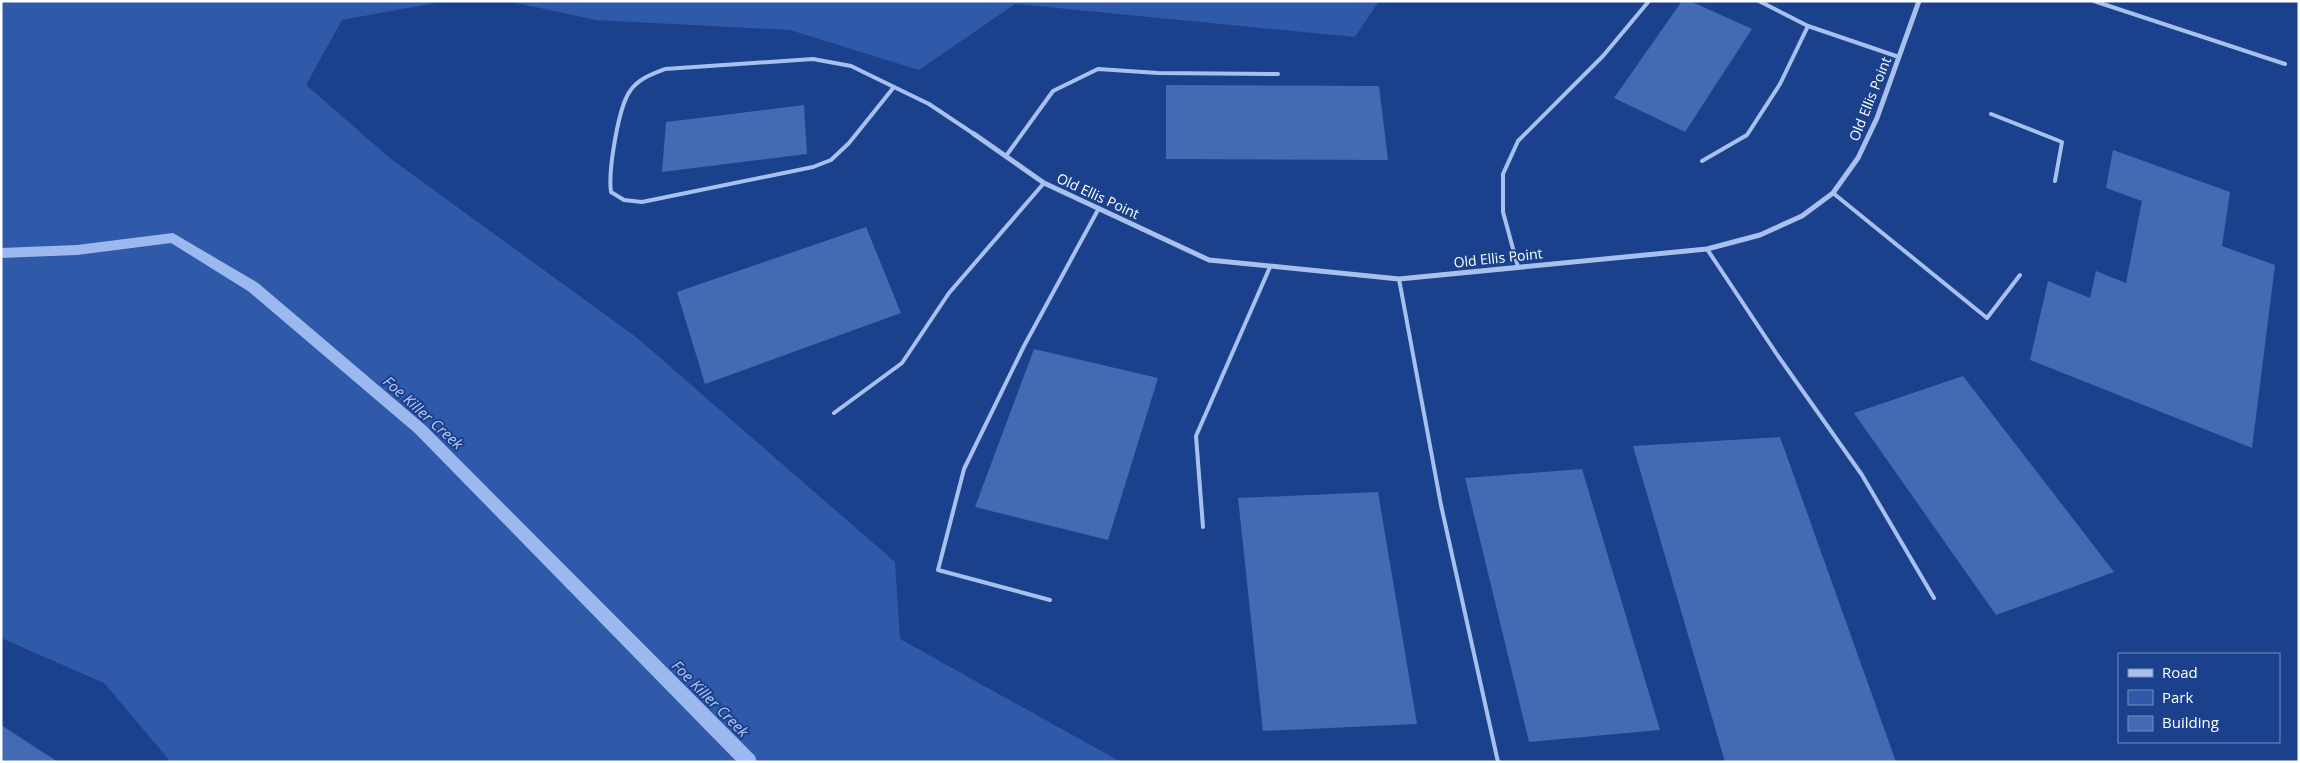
<svg xmlns="http://www.w3.org/2000/svg" width="2300" height="763" viewBox="0 0 2300 763" font-family="'Open Sans',sans-serif">
	<style>
		.green { fill: #2f59a9 }
		.lines { fill: none; stroke-linecap: round; stroke-linejoin: round }
		.stream { fill: #9bb9ef; fill-rule: evenodd }
		.building { fill: #446ab3 }
		.lane { stroke: #a8c0ed; stroke-width: 4 }
		.street { stroke: #a8c0ed; stroke-width: 5 }
		.labels { text-anchor: middle; stroke-width: 4; stroke-linejoin: round; paint-order: stroke }
		.street-label { font-size: 14px; fill: #fff; stroke: #1c418c }
		.water-label { font-size: 15px; font-style: italic; fill: #b4caf4; stroke: #1c418c }
	</style>
	<rect width="100%" height="100%" fill="#1c418c"/>
	<!-- green -->
	<g class="green">
		<path d="M1 1H446L342 20 306 85 391 159 636 337 895 562 900 639 1121 762H171L104 683 1 638Z"/>
		<path d="M507 1H1379L1355 37 1015 4 919 70 790 30 596 20Z"/>
	</g>
	<g class="lines">
		<!-- stream -->
		<path class="stream" d="M173 233 258 283 425 425 755 756 757 762H737L415 433 248 291 171 243 77 255 1 258V248L77 245Z"/>
	</g>
	<!-- building -->
	<g class="building">
		<path d="M1682 1H1690L1752 29 1685 132 1614 98Z"/>
		<path d="M1166 85 1379 86 1388 160 1166 159Z"/>
		<path d="M804 105 807 154 662 172 666 122Z"/>
		<path d="M2113 150 2230 192 2222 246 2275 265 2252 448 2030 360 2048 281 2090 298 2096 271 2126 283 2142 201 2106 188Z"/>
		<path d="M866 227 901 313 705 384 677 292Z"/>
		<path d="M1034 349 1158 378 1108 540 975 507Z"/>
		<path d="M1963 376 2114 572 1996 615 1854 413Z"/>
		<path d="M1780 437 1896 762H1725L1633 446Z"/>
		<path d="M1582 469 1660 730 1529 742 1465 478Z"/>
		<path d="M1378 492 1417 724 1263 731 1238 498Z"/>
		<path d="M1 725 58 762H1Z"/>
	</g>
	<g class="lines">
		<!-- lane -->
		<g class="lane">
			<path d="M1759 1 1808 26"/>
			<path d="M2094 1 2285 64"/>
			<path d="M894 87 849 143 831 160 813 167 642 202 624 200 611 192C608 172 618 108 630 91 638 79 652 74 665 69L813 59 851 66 929 104 974 134"/>
			<path d="M1991 114 2062 142 2055 181"/>
			<path d="M1006 156 1053 91 1098 69 1158 73 1278 74"/>
			<path d="M1702 161 1747 135 1780 84 1808 26 1899 57"/>
			<path d="M1833 193 1987 318 2020 275"/>
			<path d="M1707 249 1778 356 1862 475 1934 598"/>
			<path d="M1518 267 1503 212V174L1518 141 1603 56 1649 1"/>
			<path d="M1399 279 1441 505 1498 762"/>
			<path d="M834 413 902 363 949 293 1044 183"/>
			<path d="M1203 527 1196 436 1270 267"/>
			<path d="M1050 600 938 570 964 469 1024 346 1099 208"/>
		</g>
		<!-- street -->
		<path class="street" d="M974 134 1044 183 1209 260 1399 279 1707 249 1760 235 1802 216 1833 193 1858 158 1877 118 1919 1"/>
	</g>
	<g class="labels">
		<!-- street labels -->
		<g class="street-label">
			<text transform="translate(1870 99) rotate(-68)" y="5">Old Ellis Point</text>
			<text transform="translate(1098 196) rotate(25)" y="5">Old Ellis Point</text>
			<text transform="translate(1498 258) rotate(-6)" y="5">Old Ellis Point</text>
		</g>
		<!-- water labels -->
		<g class="water-label">
			<text transform="translate(423 413) rotate(42)" y="5">Foe Killer Creek</text>
			<text transform="translate(710 699) rotate(45)" y="5">Foe Killer Creek</text>
		</g>
	</g>
	<!-- border -->
	<rect width="2300" height="763" fill="none" stroke="#ffffff" stroke-width="5"/>
	<!-- legend -->
	<rect x="2118" y="653" width="162" height="90" fill="#1c418c" stroke="#778dba"/>
	<rect x="2128" y="669" width="25" height="8" fill="#a8c0ed" stroke="#778dba"/>
	<text x="2162" y="678" font-size="15" fill="#ffffff">Road</text>
	<rect x="2128" y="690" width="25" height="15" fill="#2f59a9" stroke="#778dba"/>
	<text x="2162" y="703" font-size="15" fill="#ffffff">Park</text>
	<rect x="2128" y="716" width="25" height="15" fill="#446ab3" stroke="#778dba"/>
	<text x="2162" y="728" font-size="15" fill="#ffffff">Building</text>
</svg>
